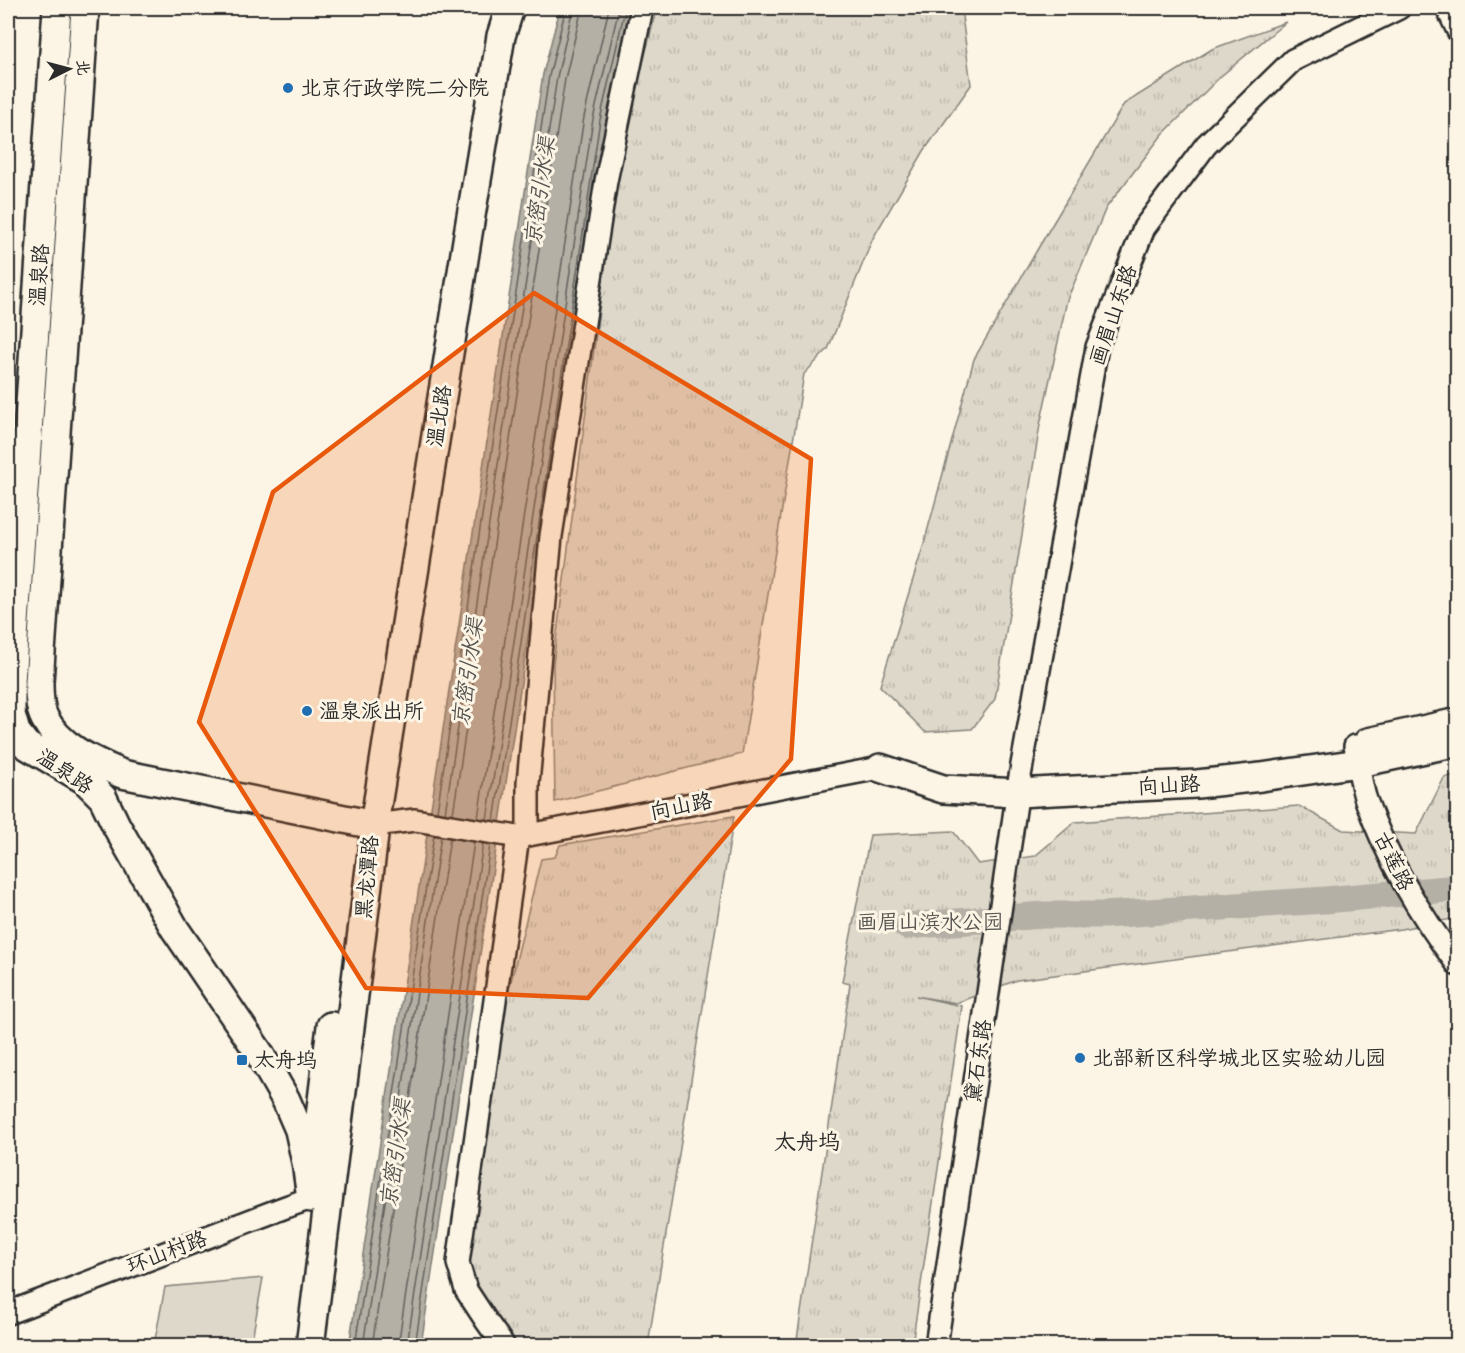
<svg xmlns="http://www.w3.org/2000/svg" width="1465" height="1353" viewBox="0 0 1465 1353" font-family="Mynerve,'LXGW WenKai TC',sans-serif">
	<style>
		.grass { fill: #ded8ca; stroke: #84827a; stroke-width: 1.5 }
		.park { fill: url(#park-tufts); stroke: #84827a; stroke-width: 1.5 }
		.water { fill: #b4b0a5; stroke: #7d7b74; stroke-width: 1.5 }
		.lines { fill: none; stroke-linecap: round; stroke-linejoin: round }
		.shore { stroke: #62605c; stroke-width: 1.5 }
		.river { stroke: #b4b0a5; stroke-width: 27 }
		.minor-casing { stroke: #2b2b2b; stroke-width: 26 }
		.major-casing { stroke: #2b2b2b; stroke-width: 32 }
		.minor { stroke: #fcf5e5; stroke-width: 21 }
		.major { stroke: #fcf5e5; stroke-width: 27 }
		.marked { fill: #e8590c; fill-opacity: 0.2; stroke: #e8590c; stroke-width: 4.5; stroke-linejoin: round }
		.poi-dot { fill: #1f6fb2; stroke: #fcf5e5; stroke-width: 2 }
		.labels { text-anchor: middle; stroke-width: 6; stroke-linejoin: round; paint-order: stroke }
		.poi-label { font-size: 21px; fill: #2b2b2b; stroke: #fcf5e5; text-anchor: start }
		.street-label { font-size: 21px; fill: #2b2b2b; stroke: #fcf5e5 }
		.park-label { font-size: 21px; fill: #585653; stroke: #fcf5e5 }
		.water-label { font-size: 22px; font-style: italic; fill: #545350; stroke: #fcf5e5 }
		.neighbourhood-label { font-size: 22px; fill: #2b2b2b; stroke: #fcf5e5 }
	</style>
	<defs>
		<pattern id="park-tufts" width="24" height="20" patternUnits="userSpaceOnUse" patternTransform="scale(1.5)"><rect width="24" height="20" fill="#ded8ca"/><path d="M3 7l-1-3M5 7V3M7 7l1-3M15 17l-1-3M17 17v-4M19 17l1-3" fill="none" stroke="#bfbaae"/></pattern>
	</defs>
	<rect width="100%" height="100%" fill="#fcf5e5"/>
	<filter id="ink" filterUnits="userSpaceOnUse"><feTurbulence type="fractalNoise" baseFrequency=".0167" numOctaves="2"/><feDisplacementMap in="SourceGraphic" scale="12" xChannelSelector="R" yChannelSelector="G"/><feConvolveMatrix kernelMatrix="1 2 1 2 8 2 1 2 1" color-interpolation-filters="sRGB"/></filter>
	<g filter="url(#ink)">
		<!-- grass -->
		<path class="grass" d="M263 1278 251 1345H154L165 1287Z"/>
		<!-- park -->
		<g class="park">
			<path d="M657 8H961L971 85 924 151 873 238 828 349 804 374 742 754 555 802 553 664 619 157Z"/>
			<path d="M1286 22 1221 76 1162 135 1106 208 1067 300 1040 425 995 699 972 729 925 732 880 686 923 547 974 359 1040 245 1124 104 1212 49Z"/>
			<path d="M1457 774V918L1401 929 1017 980 956 1003 916 996 962 1006 912 1345 796 1346 850 984 842 982 870 835 953 831 978 864 1035 856 1075 822 1299 806 1343 830 1416 834 1444 778Z"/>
			<path d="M734 816 648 1345H518L478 1295 469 1273 464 1214 472 1140 541 859 555 857 560 845Z"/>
		</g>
		<!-- water -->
		<path class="water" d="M560 8H633L629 19 606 121 421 1345 349 1346 543 74Z"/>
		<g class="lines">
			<!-- shore -->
			<g class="shore">
				<path d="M437 811 549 76 566 8"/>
				<path d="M445 813 557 77 573 8"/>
				<path d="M453 814 565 79 582 8"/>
				<path d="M478 818 584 117 609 8"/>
				<path d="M487 820 593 119 619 8"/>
				<path d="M494 821 600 120 623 18 627 8"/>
				<path d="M355 1346 434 835"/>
				<path d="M363 1346 441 836"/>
				<path d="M372 1346 450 838"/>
				<path d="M398 1346 474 842"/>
				<path d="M407 1346 483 843"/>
				<path d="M415 1346 490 845"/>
			</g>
			<!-- river -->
			<path class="river" d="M906 926 1043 915H1104L1325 900 1458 888"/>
			<!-- minor casing -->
			<g class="minor-casing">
				<g id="minor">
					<path d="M1447 8 1458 31"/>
					<path d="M1355 746C1359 763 1360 783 1366 800 1388 861 1419 914 1458 965"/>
					<path d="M374 825 415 820 518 837 880 768"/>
					<path d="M528 835V783L551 536 606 181 642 8"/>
					<path d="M8 1313 283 1208 311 1198 327 1199"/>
					<path d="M504 1346 487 1322 466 1290 458 1263 518 837"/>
					<path d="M936 1346 1020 776 1097 347 1144 228 1206 145 1293 60 1399 8"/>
				</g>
			</g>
			<!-- major casing -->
			<g class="major-casing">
				<g id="major">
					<path d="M57 8 11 682V714L16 732 26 745 85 780 103 798 117 827 175 929 258 1051 286 1100 299 1130 306 1162 311 1198"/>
					<path d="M85 8 39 682C39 694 39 708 45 719 60 748 94 761 122 774L374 825"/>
					<path d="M1368 742 1458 722"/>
					<path d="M880 768 943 789 1018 793 1054 791 1197 784 1261 777 1359 763 1458 742"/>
					<path d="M315 1158 331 1026"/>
					<path d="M310 1346 374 836V825L468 234 501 36 510 8"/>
				</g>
			</g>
			<!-- minor -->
			<use href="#minor" class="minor"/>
			<!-- major -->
			<use href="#major" class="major"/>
		</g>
	</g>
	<!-- marked area -->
	<path class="marked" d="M534 293 811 459 791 759 588 998 366 988 199 722 273 492Z"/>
	<!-- markers -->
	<g class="poi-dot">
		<circle cx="288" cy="88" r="6"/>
		<circle cx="307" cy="711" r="6"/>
		<circle cx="1080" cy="1058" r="6"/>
		<rect x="236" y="1054" width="12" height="12" rx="3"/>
	</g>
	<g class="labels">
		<!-- poi labels -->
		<g class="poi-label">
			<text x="300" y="95">北京行政学院二分院</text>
			<text x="319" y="718">温泉派出所</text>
			<text x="1092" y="1065">北部新区科学城北区实验幼儿园</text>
			<text x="254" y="1067">太舟坞</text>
		</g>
		<!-- street labels -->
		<g class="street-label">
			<text transform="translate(39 275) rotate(-86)" y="7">温泉路</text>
			<text transform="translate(1113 315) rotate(-71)" y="7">画眉山东路</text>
			<text transform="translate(439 416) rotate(-81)" y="7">温北路</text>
			<text transform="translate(65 771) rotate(34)" y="7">温泉路</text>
			<text transform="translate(1169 785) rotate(-3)" y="7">向山路</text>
			<text transform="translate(681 806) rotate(-11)" y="7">向山路</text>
			<text transform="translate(1394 861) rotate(64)" y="7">古莲路</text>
			<text transform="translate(367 877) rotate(-85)" y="7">黑龙潭路</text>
			<text transform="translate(978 1061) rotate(-82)" y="7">黛石东路</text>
			<text transform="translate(167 1252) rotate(-21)" y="7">环山村路</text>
		</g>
		<!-- park labels -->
		<g class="park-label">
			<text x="930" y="929">画眉山滨水公园</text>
		</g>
		<!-- water labels -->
		<g class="water-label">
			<text transform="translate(539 191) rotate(-82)" y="8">京密引水渠</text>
			<text transform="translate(467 672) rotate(-82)" y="8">京密引水渠</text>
			<text transform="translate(395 1153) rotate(-82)" y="8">京密引水渠</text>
		</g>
		<!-- neighbourhood labels -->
		<g class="neighbourhood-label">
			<text x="807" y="1149">太舟坞</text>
		</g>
	</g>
	<!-- margin -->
	<rect width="1465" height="1353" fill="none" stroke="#fcf5e5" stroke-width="30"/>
	<rect x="15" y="15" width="1435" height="1323" fill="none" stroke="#2b2b2b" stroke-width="2" filter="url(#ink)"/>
	<!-- north arrow -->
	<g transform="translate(69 69) rotate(84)" stroke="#fcf5e5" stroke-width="4.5" paint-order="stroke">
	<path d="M0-4.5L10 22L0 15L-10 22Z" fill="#2b2b2b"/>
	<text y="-9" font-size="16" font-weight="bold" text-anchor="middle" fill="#2b2b2b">北</text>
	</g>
</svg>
